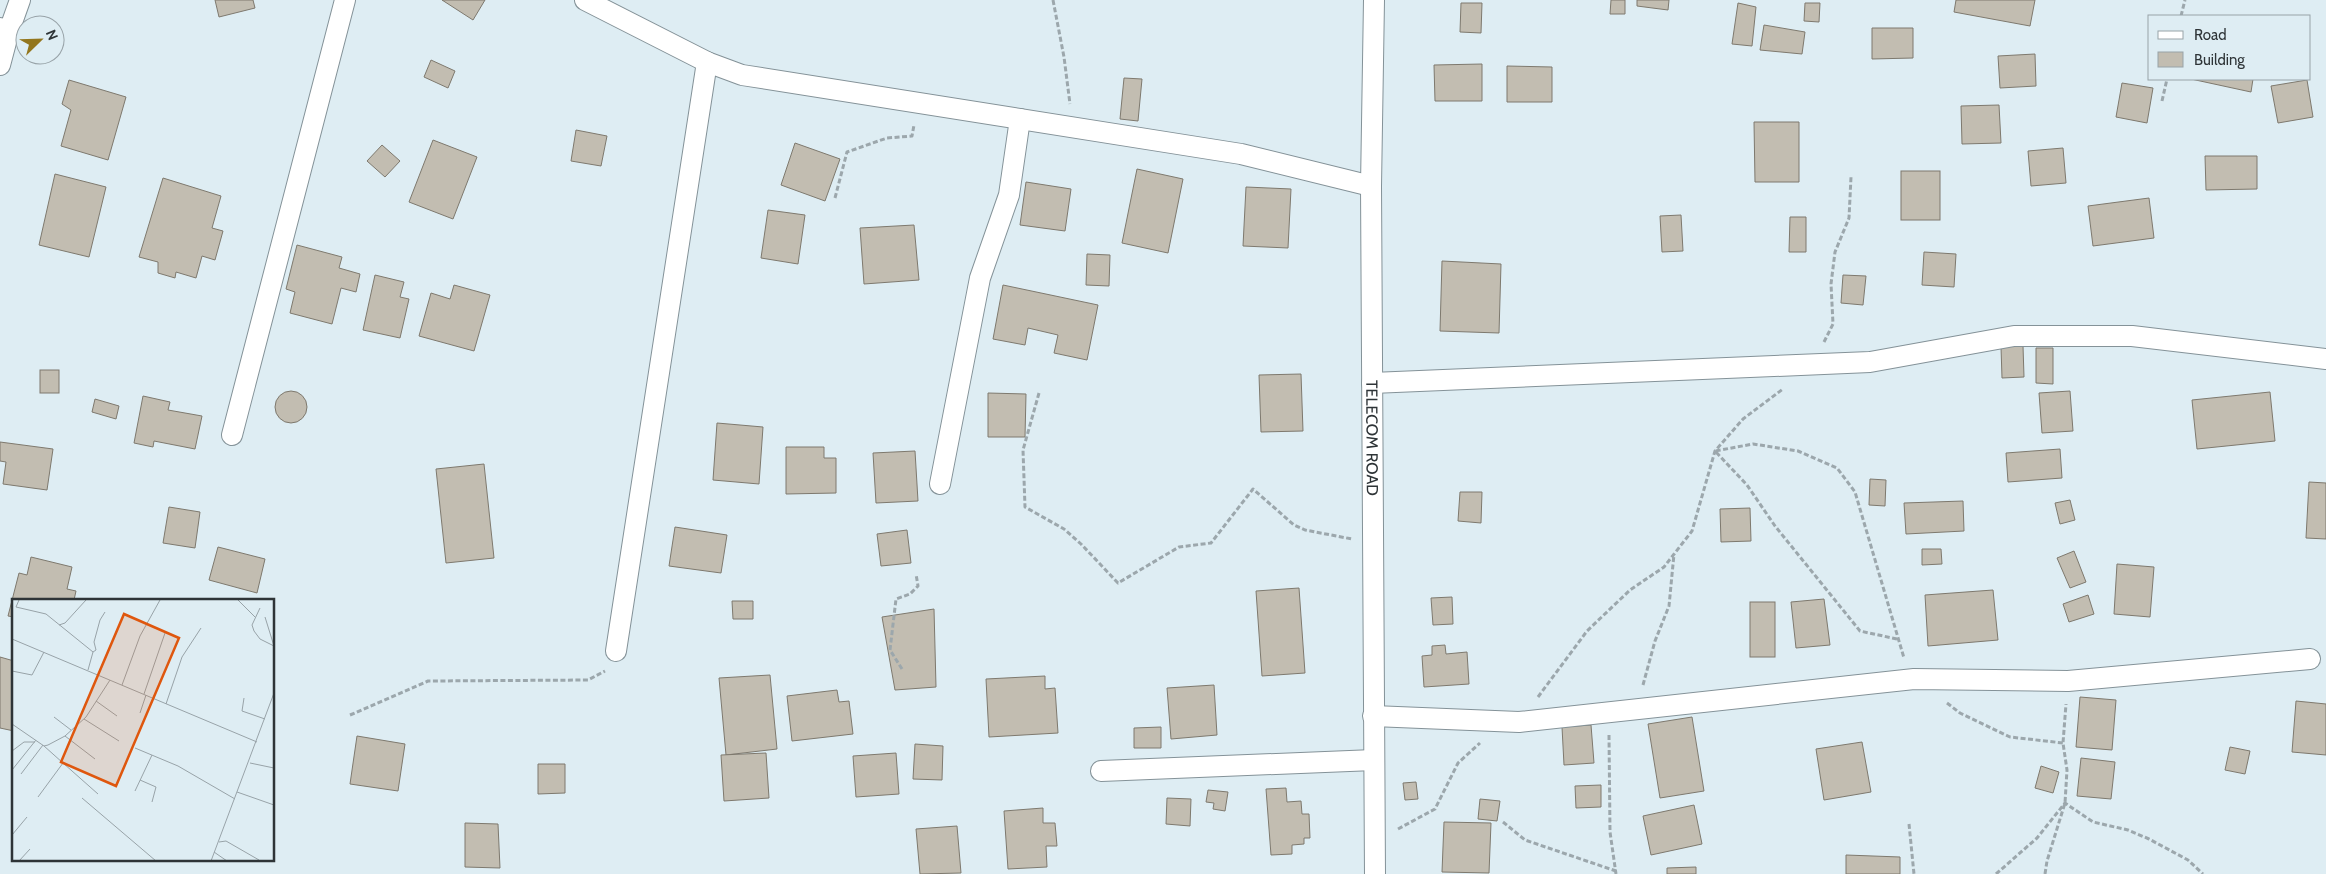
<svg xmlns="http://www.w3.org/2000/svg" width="2326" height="874" viewBox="0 0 2326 874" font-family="Cabin,sans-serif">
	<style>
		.building { fill: #c2bdb1; stroke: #7e796e }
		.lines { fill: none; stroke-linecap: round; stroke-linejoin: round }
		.street-casing { stroke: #849298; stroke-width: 22 }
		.path { stroke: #9ca7ac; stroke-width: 3; stroke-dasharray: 5 2.5; stroke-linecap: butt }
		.street { stroke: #fff; stroke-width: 20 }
		.labels { text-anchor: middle; stroke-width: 5; stroke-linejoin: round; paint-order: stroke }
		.street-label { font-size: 16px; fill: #2e3437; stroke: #deedf3 }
		.inset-road { fill: none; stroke: #98a3a8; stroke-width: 1 }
		.view { fill: #df570e; fill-opacity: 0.15; stroke: #df570e; stroke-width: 2.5 }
		.inset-edge { fill: none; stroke: #2e3437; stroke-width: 2.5 }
	</style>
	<rect width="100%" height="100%" fill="#deedf3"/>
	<!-- building -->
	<g class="building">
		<path d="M215 0H253L255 8 219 17Z"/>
		<path d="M442 0H485L473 20Z"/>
		<path d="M1611 0H1625V14H1610Z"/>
		<path d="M1637 0H1669L1668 10 1637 6Z"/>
		<path d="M1956 0H2035L2030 26 1954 12Z"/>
		<path d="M1461 3H1482L1481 33 1460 32Z"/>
		<path d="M1738 3 1756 7 1752 46 1732 44Z"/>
		<path d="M1805 3H1820L1819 22 1804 21Z"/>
		<path d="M1764 25 1805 32 1802 54 1760 50Z"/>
		<path d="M1872 28H1913V58L1872 59Z"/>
		<path d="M2035 54 2036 86 2000 88 1998 56Z"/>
		<path d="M431 60 455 71 448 88 424 77Z"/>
		<path d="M1482 64V101H1435L1434 65Z"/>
		<path d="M1507 66 1552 67V102H1507Z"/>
		<path d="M1124 78 1142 79 1138 121 1120 119Z"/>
		<path d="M2191 79H2253L2251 92Z"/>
		<path d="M69 80 126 97 108 160 61 146 71 110 62 104Z"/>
		<path d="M2307 80 2313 117 2278 123 2271 86Z"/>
		<path d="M2122 83 2153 88 2147 123 2116 117Z"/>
		<path d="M1999 105 2001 143 1962 144 1961 106Z"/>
		<path d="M1754 122H1799V182H1755Z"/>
		<path d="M576 130 607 136 601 166 571 161Z"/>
		<path d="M433 140 477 157 453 219 409 202Z"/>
		<path d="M795 143 840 159 825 201 781 185Z"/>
		<path d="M382 145 400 161 385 177 367 161Z"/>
		<path d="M2063 148 2066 183 2031 186 2028 151Z"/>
		<path d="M2205 156H2257V189L2206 190Z"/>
		<path d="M1137 169 1183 179 1168 253 1122 243Z"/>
		<rect x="1901" y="171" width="39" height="49"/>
		<path d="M55 174 106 187 89 257 39 245Z"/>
		<path d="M163 178 221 196 212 228 223 231 215 260 202 256 196 278 176 272 175 278 158 273V262L139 257Z"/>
		<path d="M1026 182 1071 189 1065 231 1020 225Z"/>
		<path d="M1246 187 1291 189 1288 248 1243 246Z"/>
		<path d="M2149 198 2154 238 2093 246 2088 206Z"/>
		<path d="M768 210 805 215 798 264 761 258Z"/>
		<path d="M1681 215 1683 251 1662 252 1660 216Z"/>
		<path d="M1790 217H1806V252H1789Z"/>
		<path d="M914 225 919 280 864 284 860 228Z"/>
		<path d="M297 245 342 257 339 268 360 274 356 292 341 288 332 324 290 313 295 292 286 289Z"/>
		<path d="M1924 252 1956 254 1954 287 1922 285Z"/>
		<path d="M1087 254 1110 255 1109 286 1086 285Z"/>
		<path d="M1442 261 1501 264 1499 333 1440 331Z"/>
		<path d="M375 275 404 282 400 297 409 299 400 338 363 330Z"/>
		<path d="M1843 275 1866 276 1863 305 1841 303Z"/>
		<path d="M454 285 490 295 474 351 419 336 431 293 450 299Z"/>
		<path d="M1003 285 1098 305 1087 360 1054 353 1058 335 1028 328 1025 345 993 339Z"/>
		<path d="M2023 346 2024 377 2002 378 2001 347Z"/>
		<path d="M2036 348H2053V384L2036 383Z"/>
		<rect x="40" y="370" width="19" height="23"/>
		<path d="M1301 374 1303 431 1261 432 1259 375Z"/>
		<circle cx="291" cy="407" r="16"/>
		<path d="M2070 391 2073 431 2042 433 2039 393Z"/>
		<path d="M2270 392 2275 441 2197 449 2192 400Z"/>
		<path d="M988 393 1026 394 1025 437H988Z"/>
		<path d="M143 396 170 402 168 410 202 416 195 449 154 441 153 447 134 443Z"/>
		<path d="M95 399 119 406 116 419 92 412Z"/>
		<path d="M717 423 763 427 759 484 713 480Z"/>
		<path d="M0 442 53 449 47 490 3 484 6 462 0 461Z"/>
		<path d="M786 447H824V458H836V493L786 494Z"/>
		<path d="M2060 449 2062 478 2008 482 2006 453Z"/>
		<path d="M915 451 918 501 876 503 873 453Z"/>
		<path d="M484 464 494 558 446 563 436 469Z"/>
		<path d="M1870 479 1886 480 1885 506 1869 505Z"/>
		<path d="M2309 482 2326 483V539L2306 538Z"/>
		<path d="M1460 492H1482L1481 523 1458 521Z"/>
		<path d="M2070 500 2075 520 2060 524 2055 503Z"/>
		<path d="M1963 501 1964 531 1906 534 1904 503Z"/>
		<path d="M169 507 200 512 195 548 163 543Z"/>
		<path d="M1750 508 1751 541 1721 542 1720 509Z"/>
		<path d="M675 527 727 535 721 573 669 566Z"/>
		<path d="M907 530 911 563 881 566 877 534Z"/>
		<path d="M218 547 265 559 257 593 209 580Z"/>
		<path d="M1922 549H1941L1942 564 1922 565Z"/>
		<path d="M2074 551 2086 582 2070 588 2057 558Z"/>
		<path d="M31 557 72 567 67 589 76 591 74 600H14V617L8 616 19 573 27 575Z"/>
		<path d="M2117 564 2154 567 2150 617 2114 614Z"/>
		<path d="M1299 588 1305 673 1262 676 1256 591Z"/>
		<path d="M1993 590 1998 640 1928 646 1925 595Z"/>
		<path d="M2088 595 2094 614 2069 622 2063 604Z"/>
		<path d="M1452 597 1453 624 1433 625 1431 598Z"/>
		<path d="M1824 599 1830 645 1796 648 1791 602Z"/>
		<path d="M732 601H753V619H733Z"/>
		<rect x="1750" y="602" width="25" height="55"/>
		<path d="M934 609 936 687 895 690 882 617Z"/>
		<path d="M1445 645 1446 654 1467 652 1469 684 1424 687 1422 656 1432 655V646Z"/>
		<path d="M0 657 14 661V731L0 728Z"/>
		<path d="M770 675 777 749 726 755 719 678Z"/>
		<path d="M1045 676V689L1055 688 1058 733 989 737 986 679Z"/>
		<path d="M1214 685 1217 735 1171 739 1167 688Z"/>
		<path d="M837 690 839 702 849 701 853 734 792 741 787 696Z"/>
		<path d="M2080 697 2116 700 2112 750 2076 747Z"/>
		<path d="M2296 701 2326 704V755L2292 752Z"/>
		<path d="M1692 717 1704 791 1660 798 1648 724Z"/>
		<path d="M1591 725 1594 763 1564 765 1562 727Z"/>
		<path d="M1161 727V748H1134V728Z"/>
		<path d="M357 736 405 744 398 791 350 784Z"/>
		<path d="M1862 742 1871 792 1824 800 1816 749Z"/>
		<path d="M915 744 943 746 942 780 913 779Z"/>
		<path d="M2230 747 2250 751 2245 774 2225 770Z"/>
		<path d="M766 753 769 798 724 801 721 755Z"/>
		<path d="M896 753 899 794 856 797 853 756Z"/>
		<path d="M2081 758 2115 762 2111 799 2077 796Z"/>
		<path d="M538 764H565V793L538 794Z"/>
		<path d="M2041 766 2059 772 2053 793 2035 788Z"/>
		<path d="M1416 782 1418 799 1405 800 1403 783Z"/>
		<path d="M1601 785V807L1576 808 1575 786Z"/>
		<path d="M1286 788 1287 802 1301 801 1302 814H1309L1310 838H1304V844L1292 845V854L1271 855 1266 789Z"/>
		<path d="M1208 790 1228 792 1225 811 1213 809 1214 803 1206 802Z"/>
		<path d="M1167 798 1191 799 1190 826 1166 824Z"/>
		<path d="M1480 799 1500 801 1497 821 1478 819Z"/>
		<path d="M1694 805 1702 844 1651 855 1643 816Z"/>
		<path d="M1043 808V823H1055L1057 846H1046L1047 867 1008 869 1004 811Z"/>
		<path d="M1444 822 1491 823 1489 873 1442 872Z"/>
		<path d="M465 823 498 824 500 868 465 867Z"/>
		<path d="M957 826 961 873 920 874 916 829Z"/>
		<path d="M1846 855 1900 857V874H1846Z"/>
		<path d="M1696 867V874H1667V868Z"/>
	</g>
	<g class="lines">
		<!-- street casing -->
		<g class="street-casing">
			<g id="street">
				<path d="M585 0 707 62 742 75 1241 154 1371 186"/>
				<path id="s1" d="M1374 0 1371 186 1375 874"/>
				<path d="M0 28 9 31 20 0"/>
				<path d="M0 65 9 31"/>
				<path d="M1372 383 1870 362 2014 336H2132L2326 359"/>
				<path d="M232 435 345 0"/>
				<path d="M940 484 980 278 1009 195 1020 119"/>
				<path d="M616 651 707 62"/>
				<path d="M1373 716 1519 722 1914 679 2068 681 2310 659"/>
				<path d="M1101 771 1374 760"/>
			</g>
		</g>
		<!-- path -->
		<g class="path">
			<path d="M1053 0 1064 57 1070 104"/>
			<path d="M2181 16 2185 0"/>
			<path d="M2162 101 2167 79"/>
			<path d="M835 198 847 152 887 138 912 136 914 125"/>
			<path d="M1824 342 1833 324 1831 284 1835 252 1849 218 1851 177"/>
			<path d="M1039 393 1023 450 1025 507 1064 529 1081 544 1118 583 1179 547 1211 543 1253 489 1294 525 1305 530 1352 539"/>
			<path d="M1897 639 1860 631 1775 526 1747 485 1715 451 1753 444 1798 451 1837 468 1855 492 1904 658"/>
			<path d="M902 669 890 650 896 599 910 594 918 586 916 574"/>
			<path d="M1643 685 1655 641 1669 606 1674 554"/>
			<path d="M1538 697 1587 631 1630 590 1664 567 1692 531 1715 451 1743 419 1783 389"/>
			<path d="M1947 703 1960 713 2010 737 2063 743"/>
			<path d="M350 715 428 681 588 680 605 671"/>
			<path d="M1609 735 1610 832 1616 874"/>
			<path d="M1503 822 1525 840 1616 871"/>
			<path d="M1909 824 1914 874"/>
			<path d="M1398 829 1435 809 1458 763 1480 743"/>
			<path d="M1996 874 2037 838 2065 803 2093 822 2128 830 2149 839 2188 860 2203 874"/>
			<path d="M2045 874 2047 861 2065 803 2067 770 2063 743 2066 704"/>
		</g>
		<!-- street -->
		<use href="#street" class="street"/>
	</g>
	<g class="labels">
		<!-- street labels -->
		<g class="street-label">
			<text dy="6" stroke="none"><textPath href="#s1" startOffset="438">TELECOM ROAD</textPath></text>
		</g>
	</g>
	<!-- overview -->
	<g transform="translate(12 599)">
		<rect width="262" height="262" fill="#deedf3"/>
		<path class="inset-road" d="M7 1 4 8 34 15 81 53 76 71M226 1 243 18M248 9 240 26 242 32 248 40 262 47M253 18 262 47M47 26 53 24 74 1M0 40 245 143M81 53 84 51 82 43 88 21 93 13M0 72 20 76 32 53M110 86 128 37 148 1M132 95 153 34M232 99 230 112 253 120M84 102 105 117M154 105 170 58 189 29M128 114 134 96M42 118 59 131M72 120 107 142M0 125 32 147 36 146 53 137 74 118 98 81M53 137 83 160M123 149 166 167 223 200M0 152 12 143H23M51 164 86 195M238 164 262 169M0 171 24 141M9 175 31 146M128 181 144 188 140 203M123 192 140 156M225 193 262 206M26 198 51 164 32 147M70 199 144 262M0 236 15 218M207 243 214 242 247 261M202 253 215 262M7 262 18 250M199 262 262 94"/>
		<path class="view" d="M112 15 167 39 104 187 49 163Z"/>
		<rect width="262" height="262" class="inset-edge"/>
	</g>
	<!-- legend -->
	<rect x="2148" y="15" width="162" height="65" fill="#deedf3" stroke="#98a3a8"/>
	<rect x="2158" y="31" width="25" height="8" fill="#ffffff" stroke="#98a3a8"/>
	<text x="2194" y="40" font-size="15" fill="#2e3437">Road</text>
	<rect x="2158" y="52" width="25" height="15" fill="#c2bdb1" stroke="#98a3a8"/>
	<text x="2194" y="65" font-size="15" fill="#2e3437">Building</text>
	<!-- north arrow -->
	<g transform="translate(40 40) rotate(67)"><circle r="24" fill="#deedf3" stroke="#98a3a8"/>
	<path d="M0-4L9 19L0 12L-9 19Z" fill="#93761d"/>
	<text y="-8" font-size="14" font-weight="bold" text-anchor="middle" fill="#2e3437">N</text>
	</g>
</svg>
